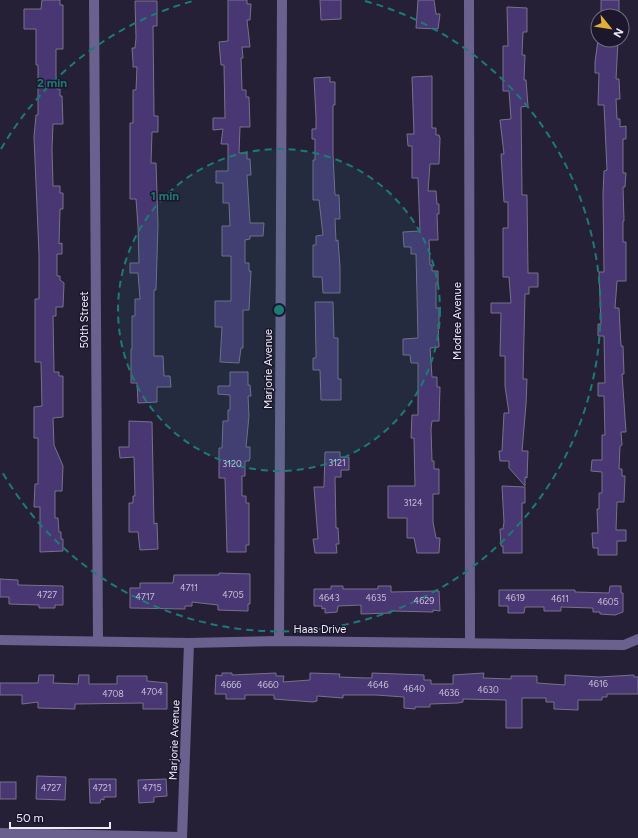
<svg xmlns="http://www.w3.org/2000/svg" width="638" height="838" viewBox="0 0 638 838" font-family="Figtree,sans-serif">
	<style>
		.building { fill: #483772; stroke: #77718c }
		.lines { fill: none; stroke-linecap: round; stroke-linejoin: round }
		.street { stroke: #6b618f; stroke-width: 10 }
		.ring { fill: none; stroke: #1a7c75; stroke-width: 2; stroke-dasharray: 7 5 }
		.labels { text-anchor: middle; stroke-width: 3; stroke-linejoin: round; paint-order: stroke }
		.number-label { font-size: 9px; fill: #c4bed8 }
		.street-label { font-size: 11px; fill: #edebfa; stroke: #1c172c }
		.centre { fill: #1a7c75; stroke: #1c172c; stroke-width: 2 }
		.ring-label { font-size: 12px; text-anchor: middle; font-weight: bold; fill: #1a7c75; stroke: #1c172c; stroke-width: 3; stroke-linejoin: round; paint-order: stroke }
	</style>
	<rect width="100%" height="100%" fill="#262037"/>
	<!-- building -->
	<g class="building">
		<path d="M42 0H60V5H63V49H56V76L57 89H60V96H62L63 124H53L52 149 53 186H60V193H63V209H60L59 244 62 243V254H57V276H60V280L64 283 63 307H56V316H53L54 372H59V376H63V417L53 418 54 445 63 466 62 491H55V518H58L59 532H61V539H63V551L40 552V507H34L35 484H38V438H34V407L42 406 41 362H35V299H39V254L34 137 36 115H38V65H36V29H24V9H41Z"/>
		<path d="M228 0H247V4H251L250 20H247L250 47H242L243 58H241L242 90H246V97H249L250 127H240L239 153H247V159H250L251 175H247L250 223H264L263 236H250V239L245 240V263H249V271H251L249 310H243V348H241L239 363 220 362 222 327H215V301H231V256H222V226H230L229 203H223V183H216V171H228V144H221L223 129 213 130V118H225L224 65H221L219 42 228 41Z"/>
		<path d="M320 0H341V19L321 20Z"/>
		<path d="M418 0H434L436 14H440L438 29 416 28Z"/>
		<rect x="601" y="0" width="18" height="16"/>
		<path d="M135 1H157V26H153L154 116H158V132H152L151 163H156L158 225 156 290H154V356H163L164 376H170L171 387H157V402L138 403 137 383H131V349H132V316H135V299H140L138 273H130V263H139L138 226 136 199H130V123H133V90H136L137 67H133V62L132 48H135L136 38Z"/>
		<path d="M507 7 527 8V32H523L522 55H525L524 80H526L528 106 521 107 522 195H527L528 273H538V287H529V294H525L523 379H527L526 404 522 451H528L527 478 525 477V486L509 468V461H500L499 451H502L504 413H509L505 386V356H500L501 313H491V303H511L509 277H503V228H508V202H504L501 154H504L500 120 511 119 509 91H503V46H508Z"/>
		<path d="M598 40H618L616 79H619L620 99H616L617 119H620V127L626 126V139H623V173H626L625 187H623L624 221H623V242H626V281H617L615 308H619L621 346H623L624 374H622L626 432H621L622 445 620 446 619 469H622V476H625L624 502H617L616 530H626V541H617V555H598V548H593L592 533H598L597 509H599V493H602V472L591 471 592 460H602V435H605L604 396H598V383H605L604 336H598V324H601L599 272H604L603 194 604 171 607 170 604 105H598L599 73H595V62Z"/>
		<path d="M432 76V128H436V135H439L440 138 439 164H430L428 191H436L437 204H439V214H437L438 240H429L430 265H432V271H438V283H436V308H439V324H438L439 347 430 348 432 377H437V387H440L439 421H432L431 429 432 461H434V469H439V494H433V522L436 538H440L439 553H417L414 538H407V518H388V486H415L414 438H411L412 415H418V363H411L410 355H403V339L418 338 416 254H411V247H404L403 232 420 231 418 178H412V146H408L407 134H414L412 77Z"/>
		<path d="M330 77V82H335V105H333V154L335 195H339L340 219H335L336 241 338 240 340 267V293H323L322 277H313V245H316V236L323 235 319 200H313V160H315V139H312V129H316V117L314 78Z"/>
		<path d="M315 302H333L334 338H338V379H341V400H321L320 370H313V358H316V352Z"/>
		<path d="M230 372H248V385H250L251 396H248L249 416 246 447H250V458L249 461H245V476H242V496H246V503H249V545H246V552H227L225 478H219V448H222L223 421H228V410H230V395L218 394V386H230Z"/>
		<path d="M129 421 152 422 154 524 157 523 158 549 140 550 138 532H129V503H133V496H135L134 457 120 458 119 447H129Z"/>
		<path d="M325 452H340V457H349V470H341V477H335L336 528H338L339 544H336L337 553H315L313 539H318L314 487H324Z"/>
		<path d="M502 486 525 487V503H522V553H503V546H501L500 529H503L504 522Z"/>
		<path d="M219 573 250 574V604H248V611L218 610V605L192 602V606H185V609L130 608V588H140V583H173L174 575H219Z"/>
		<path d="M0 579 18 580V585L63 586V605H55V608H39V605L9 604V597H0Z"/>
		<path d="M331 586H343V589H378V586H391V592L439 591 440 611 433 610V612L391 611V613L361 614V605L338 606 337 612 325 613V608L322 609V606H314V589H331Z"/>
		<path d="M610 586H621V593H623V612L615 615 600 614V612H593V608L561 607V611H544V607H525L524 613H508V606H499V590H575V592L609 593Z"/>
		<path d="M222 673H232V675L276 673V676H284L283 682 310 680V673L340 674 339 677 366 678H372V673L424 675V680H431V684H453V675L484 673 483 678 511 679V676H537V683L565 685V675L599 677 634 675V677H638V694H607V697H602V700H578V710L554 709V702H546V698H522V728H506V700L463 699V702L458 703 430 704V707H415V709L404 708V697L376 695H343V698L317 696V701L313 702 274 699V695H245V699H226V694H215L216 675 222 676Z"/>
		<path d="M39 675H54L53 683 78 684 79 675H89V684H117V676H147V681L167 683V709H143V703L75 704V709L38 708V702L22 704V695H0V683H38Z"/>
		<path d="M37 776 66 777 65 800 36 799Z"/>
		<path d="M89 779H116V797H104V800L101 799 100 803H90Z"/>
		<path d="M166 779 167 796 154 797V802L139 803 138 780Z"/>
		<rect x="0" y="782" width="16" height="17"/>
	</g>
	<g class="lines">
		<!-- street -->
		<g class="street">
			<path d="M94 0 98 641"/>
			<path d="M469 0 470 642"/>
			<path d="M0 640 189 643 279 641 624 645 638 639"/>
			<path d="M279 641 282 0"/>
			<path d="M0 833 182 837"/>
			<path d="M182 838 189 643"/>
		</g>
	</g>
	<!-- distance rings -->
	<circle cx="279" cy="310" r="161" fill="#1a7c75" fill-opacity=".12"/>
	<g class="ring">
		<circle cx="279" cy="310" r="161"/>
		<path d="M1 149A321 321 0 0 1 193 1M365 1A321 321 0 1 1 1 470"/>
	</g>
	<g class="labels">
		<!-- number labels -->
		<g class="number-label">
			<text x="337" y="466">3121</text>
			<text x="232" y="467">3120</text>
			<text x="413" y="506">3124</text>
			<text x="189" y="591">4711</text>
			<text x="47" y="598">4727</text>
			<text x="233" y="598">4705</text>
			<text x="145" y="600">4717</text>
			<text x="329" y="601">4643</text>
			<text x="376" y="601">4635</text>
			<text x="515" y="601">4619</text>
			<text x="560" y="602">4611</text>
			<text x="424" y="604">4629</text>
			<text x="608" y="605">4605</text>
			<text x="598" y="687">4616</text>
			<text x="231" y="688">4666</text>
			<text x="268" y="688">4660</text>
			<text x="378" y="688">4646</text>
			<text x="414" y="692">4640</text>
			<text x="488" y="693">4630</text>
			<text x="152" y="695">4704</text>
			<text x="449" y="696">4636</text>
			<text x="113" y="697">4708</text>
			<text x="51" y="791">4727</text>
			<text x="102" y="791">4721</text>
			<text x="152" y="791">4715</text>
		</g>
		<!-- street labels -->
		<g class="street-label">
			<text transform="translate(84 320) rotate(-90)" y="4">50th Street</text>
			<text transform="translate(457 321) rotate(-90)" y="4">Modree Avenue</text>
			<text transform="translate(268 369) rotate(-90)" y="4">Marjorie Avenue</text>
			<text x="320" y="633">Haas Drive</text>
			<text transform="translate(174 740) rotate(-88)" y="4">Marjorie Avenue</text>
		</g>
	</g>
	<circle cx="279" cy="310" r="6" class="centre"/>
	<g class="ring-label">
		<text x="52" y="87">2 min</text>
		<text x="165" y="200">1 min</text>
	</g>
	<!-- north arrow -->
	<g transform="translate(610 28) rotate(120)"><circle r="19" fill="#1c172c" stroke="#706c7e"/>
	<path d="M0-3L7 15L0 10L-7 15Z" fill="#e2ae34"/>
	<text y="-6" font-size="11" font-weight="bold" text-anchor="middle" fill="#edebfa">N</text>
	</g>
	<!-- scale -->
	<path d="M10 822v6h100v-6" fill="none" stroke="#edebfa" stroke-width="2"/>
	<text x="16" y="822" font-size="12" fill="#edebfa" stroke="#1c172c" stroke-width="3" paint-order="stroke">50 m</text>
</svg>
